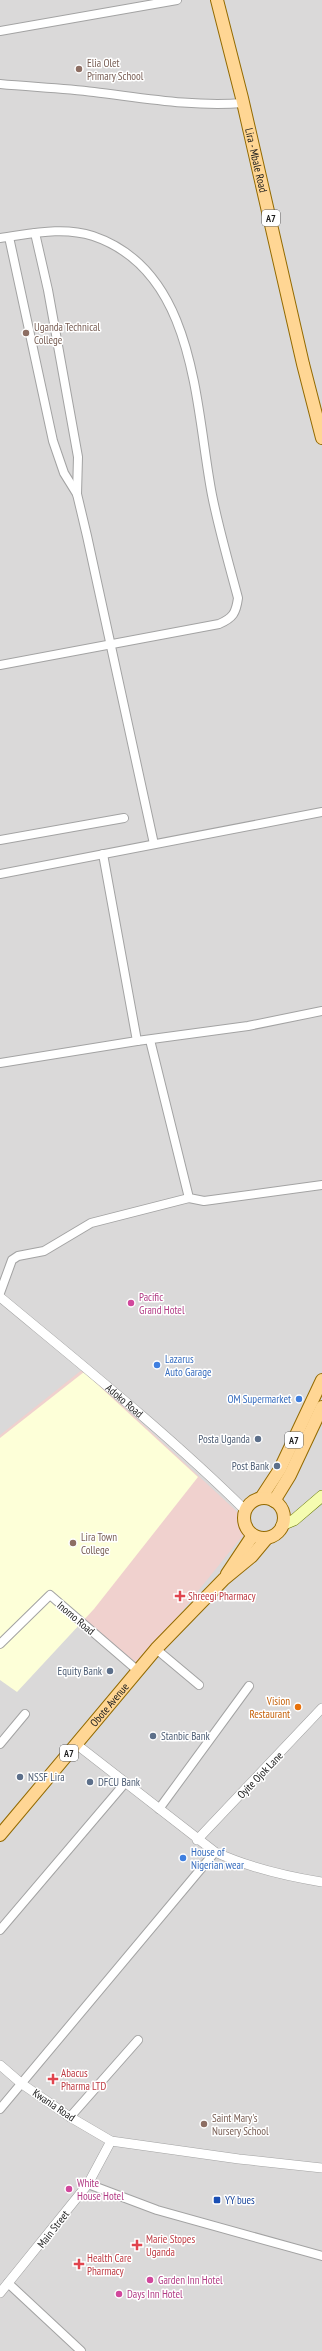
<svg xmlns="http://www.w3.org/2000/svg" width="322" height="2351" viewBox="0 0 322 2351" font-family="'PT Sans Narrow',sans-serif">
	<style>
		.residential { fill: #dad9d9 }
		.commercial { fill: #f0d1ce }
		.education { fill: #fdffd8 }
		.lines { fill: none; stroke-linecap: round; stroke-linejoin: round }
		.minor-casing { stroke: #a3a3a3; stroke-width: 10 }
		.tertiary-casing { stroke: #a3a3a3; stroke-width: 10 }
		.secondary-casing { stroke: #637500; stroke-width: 12 }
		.primary-casing { stroke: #936a00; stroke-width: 14 }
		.minor { stroke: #fff; stroke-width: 8 }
		.tertiary { stroke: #fff; stroke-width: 9 }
		.secondary { stroke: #f5fcb0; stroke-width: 11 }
		.primary { stroke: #ffd694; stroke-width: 12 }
		.education-dot { fill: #8d6e63; stroke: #fff; stroke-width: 1.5 }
		.hotel-dot { fill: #d1479c; stroke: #fff; stroke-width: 1.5 }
		.shop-dot { fill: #3f7fe0; stroke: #fff; stroke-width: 1.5 }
		.service-dot { fill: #5c6f8a; stroke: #fff; stroke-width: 1.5 }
		.health-dot { fill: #e0444e; stroke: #fff; stroke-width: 1.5 }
		.food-dot { fill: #e8710a; stroke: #fff; stroke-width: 1.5 }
		.transit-dot { fill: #1a4fb4; stroke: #fff; stroke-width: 1.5 }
		.labels { text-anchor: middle; stroke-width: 3; stroke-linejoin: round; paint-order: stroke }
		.shield { fill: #fff; stroke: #606060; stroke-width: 1 }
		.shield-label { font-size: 10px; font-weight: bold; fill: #1c1c1c }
		.education-label { font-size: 11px; fill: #785e54; stroke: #fff; text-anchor: start }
		.street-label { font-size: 11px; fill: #1c1c1c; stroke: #fff }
		.hotel-label { font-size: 11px; fill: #b23c85; stroke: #fff; text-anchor: start }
		.shop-label { font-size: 11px; fill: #366cbe; stroke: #fff; text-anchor: start }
		.service-label { font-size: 11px; fill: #4e5e75; stroke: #fff; text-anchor: end }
		.health-label { font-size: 11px; fill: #be3a42; stroke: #fff; text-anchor: start }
		.food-label { font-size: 11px; fill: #c56008; stroke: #fff; text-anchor: end }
		.transit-label { font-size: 11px; fill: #164399; stroke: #fff; text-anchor: start }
	</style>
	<rect width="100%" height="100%" fill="#eeeae1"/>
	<!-- residential -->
	<rect class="residential" x="0" y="0" width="322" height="2351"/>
	<!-- commercial -->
	<path class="commercial" d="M83 1369 245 1519 244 1534 137 1667 58 1605 0 1642V1435Z"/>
	<!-- education -->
	<path class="education" d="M84 1372 198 1477 94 1609 17 1692 0 1680V1438Z"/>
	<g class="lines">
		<!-- minor casing -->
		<g class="minor-casing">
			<g id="minor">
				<path d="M0 31 177 0"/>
				<path d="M0 84C31 87 63 88 94 92 144 98 193 107 243 103"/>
				<path d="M35 233 48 290 78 457 77 494"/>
				<path d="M9 237 53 441 64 473 77 494 87 536 154 844"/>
				<path d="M0 238C31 234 62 226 93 236 197 271 195 407 212 495 219 530 229 564 238 598 236 613 233 618 219 624L0 665"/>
				<path d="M0 840 124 818"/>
				<path d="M0 874 322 812"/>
				<path d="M150 1040 189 1198 204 1201 322 1185"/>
				<path d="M137 1041 248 1026 322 1011"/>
				<path d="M0 1063 137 1041 103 854"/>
				<path d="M0 1293 12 1260 18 1256 44 1251 91 1223 189 1198"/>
				<path d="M0 1644 50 1595 137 1670"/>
				<path d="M156 1649 199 1685"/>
				<path d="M0 1744 25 1714"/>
				<path d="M159 1809 249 1686"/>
				<path d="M0 1930 125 1783"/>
				<path d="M0 2109 215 1852"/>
				<path d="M70 2117 138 2040"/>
				<path d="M88 2184 157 2210 322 2256"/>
				<path d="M8 2283 81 2351"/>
			</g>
		</g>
		<!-- tertiary casing -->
		<g class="tertiary-casing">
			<g id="tertiary">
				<path id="s1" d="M0 1297C83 1366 168 1434 245 1510"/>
				<path d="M76 1744 215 1852C250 1868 285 1876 322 1882"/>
				<path d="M197 1840 322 1708"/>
				<path d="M0 2065 22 2084 70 2117 111 2141 239 2159 322 2168"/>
				<path d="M0 2293 88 2184 111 2141"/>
			</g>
		</g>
		<!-- secondary casing -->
		<g class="secondary-casing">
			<path id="secondary" d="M282 1525 294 1520 322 1496"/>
		</g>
		<!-- primary casing -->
		<g class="primary-casing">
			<g id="primary">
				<path id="s2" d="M217 0 242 98 303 364 322 438"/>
				<path d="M261 1498 280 1469 322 1380"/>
				<circle cx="264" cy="1518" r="20"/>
				<path d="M274 1501 290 1475 322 1407"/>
				<path d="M227 1574 253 1535"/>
				<path id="s3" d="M0 1835 156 1649 224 1579 252 1556 267 1538"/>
			</g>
		</g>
		<!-- minor -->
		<use href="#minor" class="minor"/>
		<!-- tertiary -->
		<use href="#tertiary" class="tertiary"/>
		<!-- secondary -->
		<use href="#secondary" class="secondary"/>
		<!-- primary -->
		<use href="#primary" class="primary"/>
	</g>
	<!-- markers -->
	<g class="education-dot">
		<circle cx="79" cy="69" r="4"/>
		<circle cx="26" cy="333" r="4"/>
		<circle cx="73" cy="1543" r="4"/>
		<circle cx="204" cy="2124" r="4"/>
	</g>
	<g class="hotel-dot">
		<circle cx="131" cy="1303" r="4"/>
		<circle cx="69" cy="2189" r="4"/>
		<circle cx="150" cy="2280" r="4"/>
		<circle cx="119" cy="2294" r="4"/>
	</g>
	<g class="shop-dot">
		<circle cx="157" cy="1365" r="4"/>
		<circle cx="299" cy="1399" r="4"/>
		<circle cx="183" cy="1858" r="4"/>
	</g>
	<g class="service-dot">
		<circle cx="258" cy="1439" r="4"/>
		<circle cx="277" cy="1466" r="4"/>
		<circle cx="110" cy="1671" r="4"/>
		<circle cx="153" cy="1736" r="4"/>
		<circle cx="20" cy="1777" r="4"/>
		<circle cx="90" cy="1782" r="4"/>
	</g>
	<g class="health-dot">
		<path d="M178 1590h4v4h4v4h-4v4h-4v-4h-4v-4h4z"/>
		<path d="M51 2073h4v4h4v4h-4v4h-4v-4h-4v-4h4z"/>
		<path d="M135 2239h4v4h4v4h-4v4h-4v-4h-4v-4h4z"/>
		<path d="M77 2258h4v4h4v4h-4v4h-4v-4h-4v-4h4z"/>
	</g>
	<circle class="food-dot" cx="298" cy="1707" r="4"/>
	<rect class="transit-dot" x="213" y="2196" width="8" height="8" rx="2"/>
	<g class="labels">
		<!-- shield labels -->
		<g class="shield">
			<rect x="262" y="210" width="18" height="16" rx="3"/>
			<rect x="285" y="1432" width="18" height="16" rx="3"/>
			<rect x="60" y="1745" width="18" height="16" rx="3"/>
		</g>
		<g class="shield-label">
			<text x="271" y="222">A7</text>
			<text x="294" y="1444">A7</text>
			<text x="69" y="1757">A7</text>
		</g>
		<!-- education labels -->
		<g class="education-label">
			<text x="87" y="67">Elia Olet<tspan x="87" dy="13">Primary School</tspan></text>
			<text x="34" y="331">Uganda Technical<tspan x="34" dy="13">College</tspan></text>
			<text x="81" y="1541">Lira Town<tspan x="81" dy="13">College</tspan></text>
			<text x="212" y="2122">Saint Mary's<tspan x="212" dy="13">Nursery School</tspan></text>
		</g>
		<!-- street labels -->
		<g class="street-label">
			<text dy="4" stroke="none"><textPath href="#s2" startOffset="165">Lira - Mbale Road</textPath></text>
			<text dy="4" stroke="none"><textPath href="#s1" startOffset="162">Adoko Road</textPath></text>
			<text transform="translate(76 1618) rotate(40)" y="4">Inomo Road</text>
			<text dy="4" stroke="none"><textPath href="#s3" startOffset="170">Obote Avenue</textPath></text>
			<text transform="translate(260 1775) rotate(-46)" y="4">Oyite Ojok Lane</text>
			<text transform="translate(54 2105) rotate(34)" y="4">Kwania Road</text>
			<text transform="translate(53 2229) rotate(-52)" y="4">Main Street</text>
		</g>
		<!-- hotel labels -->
		<g class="hotel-label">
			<text x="139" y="1301">Pacific<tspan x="139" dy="13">Grand Hotel</tspan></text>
			<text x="77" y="2187">White<tspan x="77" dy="13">House Hotel</tspan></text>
			<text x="158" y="2284">Garden Inn Hotel</text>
			<text x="127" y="2298">Days Inn Hotel</text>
		</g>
		<!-- shop labels -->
		<g class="shop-label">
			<text x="165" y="1363">Lazarus<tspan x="165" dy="13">Auto Garage</tspan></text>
			<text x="291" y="1403" text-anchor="end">OM Supermarket</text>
			<text x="191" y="1856">House of<tspan x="191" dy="13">Nigerian wear</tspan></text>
		</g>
		<!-- service labels -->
		<g class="service-label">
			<text x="250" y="1443">Posta Uganda</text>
			<text x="269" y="1470">Post Bank</text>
			<text x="102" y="1675">Equity Bank</text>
			<text x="161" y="1740" text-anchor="start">Stanbic Bank</text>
			<text x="28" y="1781" text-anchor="start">NSSF Lira</text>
			<text x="98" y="1786" text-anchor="start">DFCU Bank</text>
		</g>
		<!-- health labels -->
		<g class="health-label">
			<text x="188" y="1600">Shreegi Pharmacy</text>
			<text x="61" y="2077">Abacus<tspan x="61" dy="13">Pharma LTD</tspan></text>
			<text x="146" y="2243">Marie Stopes<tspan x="146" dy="13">Uganda</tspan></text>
			<text x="87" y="2262">Health Care<tspan x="87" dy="13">Pharmacy</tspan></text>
		</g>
		<!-- food labels -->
		<g class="food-label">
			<text x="290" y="1705">Vision<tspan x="290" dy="13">Restaurant</tspan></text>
		</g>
		<!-- transit labels -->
		<g class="transit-label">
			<text x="225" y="2204">YY bues</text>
		</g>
	</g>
</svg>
